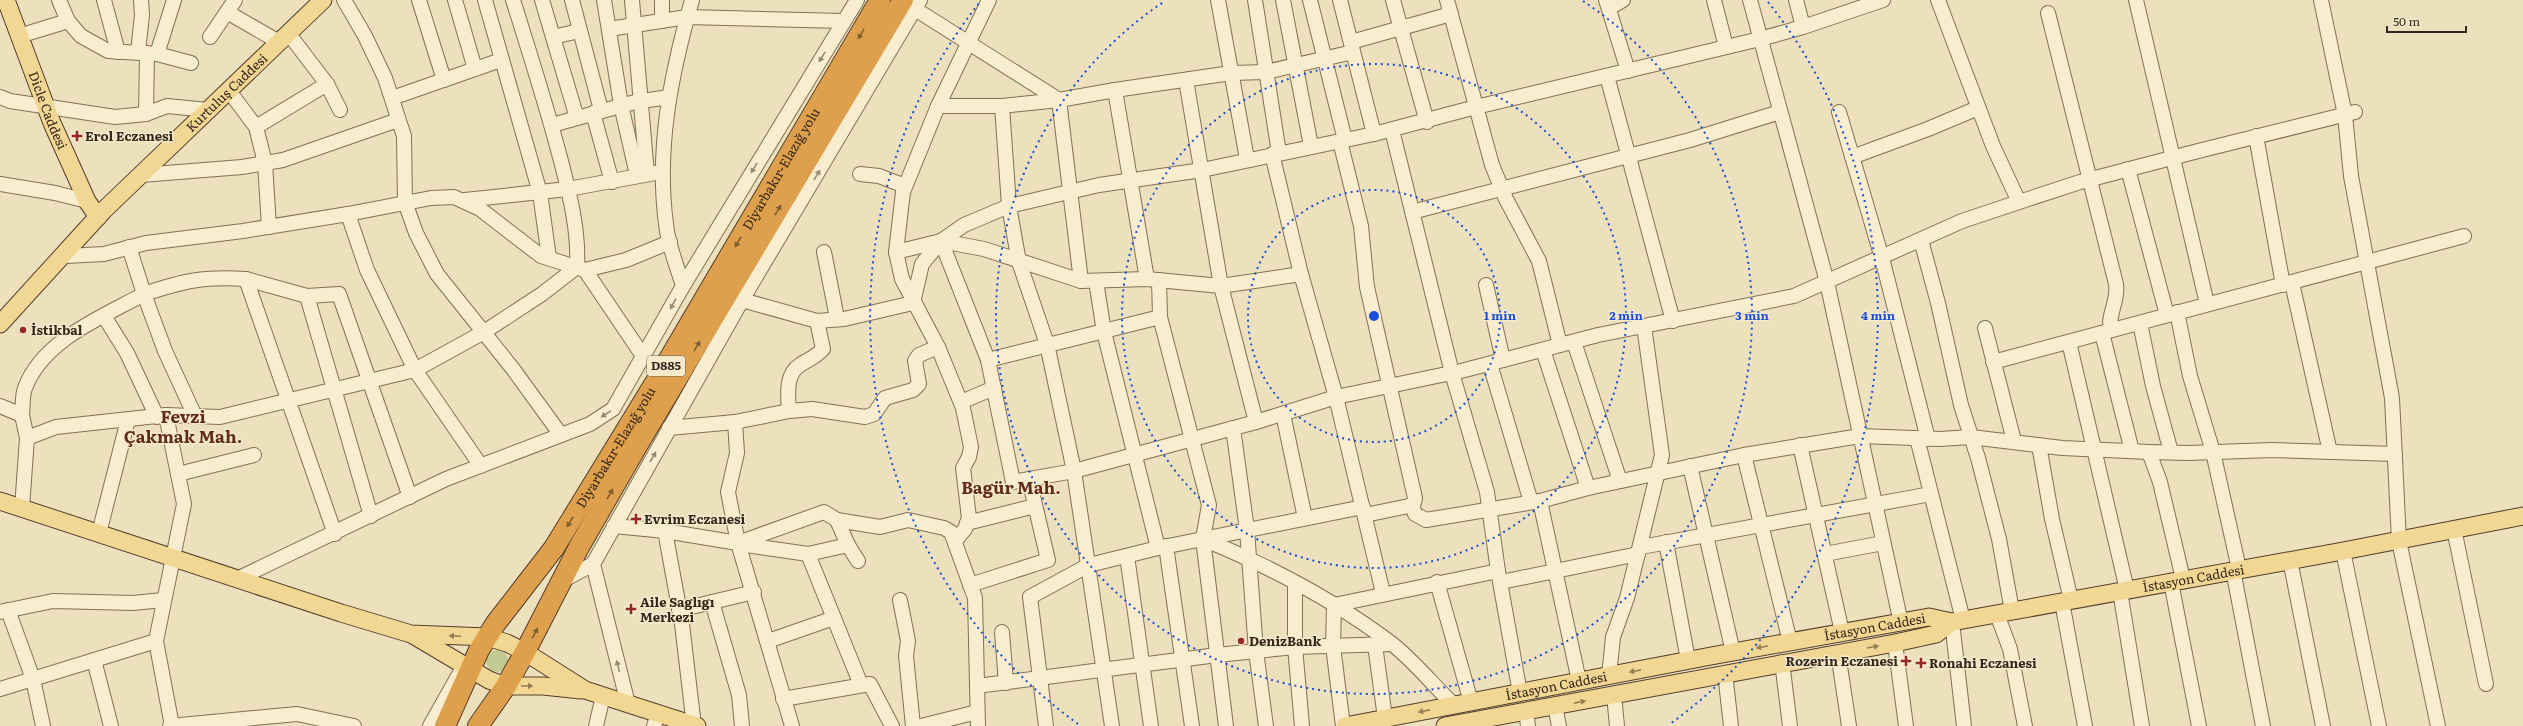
<svg xmlns="http://www.w3.org/2000/svg" width="2523" height="726" viewBox="0 0 2523 726" font-family="Literata,serif">
	<style>
		.green { fill: #c3ca91 }
		.lines { fill: none; stroke-linecap: round; stroke-linejoin: round }
		.minor-casing { stroke: #847056; stroke-width: 16 }
		.major-casing { stroke: #523e2b; stroke-width: 19 }
		.highway-casing { stroke: #523e2b; stroke-width: 22 }
		.minor { stroke: #f8edcf; stroke-width: 14 }
		.major { stroke: #f2d693; stroke-width: 17 }
		.highway { stroke: #dea04c; stroke-width: 20 }
		.oneway { fill: #805d31 }
		.oneway2 { fill: #968a75 }
		.oneway3 { fill: #937e57 }
		.ring { fill: none; stroke: #1d4ed8; stroke-width: 2; stroke-dasharray: 2 4 }
		.poi-dot { fill: #932827; stroke: #f5eacc; stroke-width: 1.5 }
		.labels { text-anchor: middle; stroke-width: 3; stroke-linejoin: round; paint-order: stroke }
		.shield { fill: #f5eacc; stroke: #6e6250; stroke-width: 1 }
		.shield-label { font-size: 12px; font-weight: bold; fill: #34271b }
		.street-label { font-size: 13px; fill: #34271b; stroke: #f5eacc }
		.poi-label { font-size: 13px; font-weight: bold; fill: #34271b; stroke: #f5eacc; text-anchor: start }
		.district-label { font-size: 17px; font-weight: bold; fill: #602b1b; stroke: #f5eacc }
		.centre { fill: #1d4ed8; stroke: #f5eacc; stroke-width: 2 }
		.ring-label { font-size: 12px; text-anchor: middle; font-weight: bold; fill: #1d4ed8; stroke: #f5eacc; stroke-width: 3; stroke-linejoin: round; paint-order: stroke }
	</style>
	<rect width="100%" height="100%" fill="#ede0bd"/>
	<!-- green -->
	<circle class="green" cx="497" cy="661" r="11"/>
	<g class="lines">
		<!-- minor casing -->
		<g class="minor-casing">
			<g id="minor">
				<path d="M59 0 68 21 81 36 108 51 157 54 191 63"/>
				<path d="M104 0 118 52"/>
				<path d="M344 0 365 36 385 78 404 136 405 202 416 233 437 274 513 369 561 435"/>
				<path d="M419 0 444 80"/>
				<path d="M455 0 475 69"/>
				<path d="M485 0 540 193 549 258"/>
				<path d="M542 0 577 118"/>
				<path d="M572 0 601 110"/>
				<path d="M604 0 621 105 637 175"/>
				<path d="M632 0 647 174"/>
				<path d="M1218 0 1247 159"/>
				<path d="M1255 0 1279 153"/>
				<path d="M1283 0 1311 146"/>
				<path d="M1310 0 1345 140"/>
				<path d="M1340 0 1374 134"/>
				<path d="M1393 0 1427 122"/>
				<path d="M1447 0 1492 165 1506 199 1539 261 1560 345"/>
				<path d="M1606 0 1628 71"/>
				<path d="M1714 0 1726 47"/>
				<path d="M1750 0 1827 282 1901 623"/>
				<path d="M1796 0 1803 27"/>
				<path d="M1938 0 1993 146 2019 202"/>
				<path d="M2136 0 2207 304"/>
				<path d="M2321 0 2345 115 2351 176 2392 398 2399 541 2438 726"/>
				<path d="M1609 8 1623 0"/>
				<path d="M915 9 1059 100 1081 281"/>
				<path d="M227 12 279 42"/>
				<path d="M2048 13 2116 284C2119 300 2107 315 2111 330"/>
				<path d="M662 21V0"/>
				<path d="M609 29 687 17 844 21"/>
				<path d="M19 36 68 21"/>
				<path d="M210 37 235 0"/>
				<path d="M553 37 579 31"/>
				<path d="M1351 42 1451 14"/>
				<path d="M138 52 142 15 141 0"/>
				<path d="M157 54 174 0"/>
				<path d="M1607 76 1673 321"/>
				<path d="M1186 80 1221 286 1256 422"/>
				<path d="M327 84 340 110"/>
				<path d="M1115 90 1147 279"/>
				<path d="M229 91 256 127 265 163 269 227"/>
				<path d="M0 97 10 101 115 117 146 114 167 106 208 110"/>
				<path d="M392 98 501 60"/>
				<path d="M938 106H1002L1059 100 1115 90 1231 73 1266 72 1353 52"/>
				<path d="M1002 106 1009 206 1019 262 1047 344 1074 471 1112 726"/>
				<path d="M1839 112 1882 258 1928 439"/>
				<path d="M593 113 612 182"/>
				<path d="M146 114 147 53"/>
				<path d="M552 125 635 102 669 97"/>
				<path d="M256 127 327 84 288 33"/>
				<path d="M1392 130 1452 373 1487 492 1498 571 1520 693"/>
				<path d="M2256 136 2283 285"/>
				<path d="M1340 141 1361 226 1367 287 1415 498 1414 503 1409 506 1365 515"/>
				<path d="M1272 154 1301 274 1336 397 1383 593"/>
				<path d="M1852 157 1928 129 1978 108"/>
				<path d="M2128 169 2167 315"/>
				<path d="M860 174 879 176 905 186"/>
				<path d="M141 175 242 167 283 160 398 120"/>
				<path d="M0 184 55 193 87 201"/>
				<path d="M465 200 568 189 661 172"/>
				<path d="M1412 212 1690 140 1780 112"/>
				<path d="M348 214 367 270 415 370 481 466"/>
				<path d="M1921 240 1938 303 1961 405 1978 458 1999 539 2012 611"/>
				<path d="M941 241 988 360 1013 482 1074 471 1256 422 1336 397 1461 371 1598 335 1794 296 1962 221 2019 202 2080 182 2202 150 2355 112"/>
				<path d="M824 252 837 318"/>
				<path d="M896 252 941 241 984 249 1081 281 1147 279 1221 286 1301 274"/>
				<path d="M65 256 104 254 146 243 243 231 348 214 431 198 454 197 480 209 541 256 585 270 626 260 670 242"/>
				<path d="M585 270 643 356"/>
				<path d="M1159 280 1160 317 1209 505 1203 539 1226 726"/>
				<path d="M1096 281 1104 332 1158 548"/>
				<path d="M2292 283 2330 452"/>
				<path d="M1486 285 1503 360"/>
				<path d="M683 286C677 266 668 245 666 224 656 148 671 74 692 0"/>
				<path d="M307 296 371 516"/>
				<path d="M742 300 817 321 844 319 913 303"/>
				<path d="M913 303 922 264 941 241 964 225 1009 206 1099 185 1202 170 1374 134 1476 107 1760 39 1803 27 1883 0"/>
				<path d="M2177 312 2190 376 2213 452 2239 569"/>
				<path d="M104 316 127 353 157 417"/>
				<path d="M2140 323 2153 386 2171 452"/>
				<path d="M1985 328 2014 441"/>
				<path d="M2102 333 2132 451"/>
				<path d="M1574 342 1620 481"/>
				<path d="M2069 342 2127 590"/>
				<path d="M1543 350 1588 488"/>
				<path d="M988 360 1160 317"/>
				<path d="M1993 362 2464 236"/>
				<path d="M1490 364 1531 502"/>
				<path d="M961 402 994 388"/>
				<path d="M0 406 22 415 27 438 22 508"/>
				<path d="M789 411C788 396 785 374 800 365 809 359 816 357 823 349L817 321"/>
				<path d="M1283 414 1305 518"/>
				<path d="M22 415C23 406 22 396 25 388 43 340 102 317 144 294L129 247"/>
				<path d="M195 416 165 351 144 294C183 281 204 276 246 279"/>
				<path d="M735 422 789 411 812 409 865 417 874 414 885 398 913 390 919 384 915 361 919 355 938 347"/>
				<path d="M669 428 735 422 737 453 728 492 738 543"/>
				<path d="M1233 428 1247 530 1256 651 1266 726"/>
				<path d="M27 438 56 427 166 415"/>
				<path d="M1917 438 1963 620"/>
				<path d="M1800 445 1842 632"/>
				<path d="M2039 445 2052 519 2071 600"/>
				<path d="M2149 452 2160 482 2183 579"/>
				<path d="M1744 455 1790 642"/>
				<path d="M1690 466 1733 652"/>
				<path d="M178 474 254 455"/>
				<path d="M1540 501 1579 681"/>
				<path d="M1412 505 1415 514 1426 520 1540 501 1588 488 1744 455 1860 436 1940 439 1971 437 2062 448 2149 452 2188 453 2272 450 2395 454"/>
				<path d="M837 520 848 545"/>
				<path d="M967 523 1035 506"/>
				<path d="M614 526 665 531 682 624 694 726"/>
				<path d="M2454 529 2486 684"/>
				<path d="M665 531 738 543 792 726"/>
				<path d="M99 533 128 420"/>
				<path d="M335 534 246 279 307 296 339 294 410 497"/>
				<path d="M1203 539C1269 566 1334 600 1391 643 1414 661 1433 685 1454 705"/>
				<path d="M955 541 965 529 969 518 963 468 969 457 971 447 963 408 938 347 902 279 896 252 903 192 938 106 989 0"/>
				<path d="M1666 542 1688 660"/>
				<path d="M738 543 824 512 837 520 880 527 908 520 944 528 951 532 975 598 978 726"/>
				<path d="M739 544 808 554 848 545 858 561"/>
				<path d="M1166 546 1192 726"/>
				<path d="M1641 547 1931 494"/>
				<path d="M2343 551 2379 726"/>
				<path d="M808 554 861 685"/>
				<path d="M1825 554 1883 543"/>
				<path d="M1127 556 1151 726"/>
				<path d="M2290 560 2323 726"/>
				<path d="M2233 570 2263 726"/>
				<path d="M237 579 446 479 590 424 613 409 683 286 857 0"/>
				<path d="M560 582 593 564"/>
				<path d="M1437 582 1471 702"/>
				<path d="M1501 582 1638 554"/>
				<path d="M2171 582 2199 726"/>
				<path d="M1295 583V647L1302 726"/>
				<path d="M970 585 1048 560 1029 479"/>
				<path d="M2120 591 2142 726"/>
				<path d="M900 600 908 641 906 656 913 726"/>
				<path d="M712 602 739 695 742 726"/>
				<path d="M2062 602 2085 726"/>
				<path d="M8 610 33 679 43 726"/>
				<path d="M679 610 754 592"/>
				<path d="M0 612 53 601 133 603 163 600"/>
				<path d="M1997 614 2010 649 2025 726"/>
				<path d="M1952 622 1964 726"/>
				<path d="M1002 632 1006 683"/>
				<path d="M768 641 834 618"/>
				<path d="M1895 643 1906 726"/>
				<path d="M1375 645 1385 718"/>
				<path d="M1838 653 1849 726"/>
				<path d="M94 660 111 726"/>
				<path d="M1782 662 1790 726"/>
				<path d="M1725 673 1731 726"/>
				<path d="M1609 676 1613 637 1627 598 1662 455 1644 326"/>
				<path d="M977 686 1217 655 1295 647 1392 644"/>
				<path d="M0 689 156 641"/>
				<path d="M1614 695 1617 726"/>
				<path d="M783 699 870 684 892 726"/>
				<path d="M628 704 593 564 742 300 920 0"/>
				<path d="M1555 706 1559 726"/>
				<path d="M1526 711 1528 726"/>
				<path d="M170 726 297 714 354 726"/>
				<path d="M172 726 156 641 184 504 166 415 220 417 415 370 484 332 542 294 577 267C579 231 570 196 561 161 547 107 530 54 513 0"/>
				<path d="M430 726 461 671"/>
				<path d="M596 726 603 696"/>
				<path d="M654 726 658 714"/>
				<path d="M921 726 977 712"/>
				<path d="M1046 726 1030 597 1089 565 1158 548 1363 507"/>
				<path d="M1343 726 1333 646 1334 605 1498 571"/>
			</g>
		</g>
		<!-- major casing -->
		<g class="major-casing">
			<g id="major">
				<path id="s1" d="M6 0 52 123 87 201 98 217"/>
				<path id="s2" d="M0 324 104 210 323 0"/>
				<path d="M0 501 341 613 411 634 487 637 507 643 525 652 585 690 697 726"/>
				<path d="M413 635 489 680 506 686H543L581 690"/>
				<path id="s3" d="M1345 726 1711 656 1929 617 1952 622 2343 551 2523 516"/>
				<path d="M1445 726 1895 643 1936 634 1952 622"/>
			</g>
		</g>
		<!-- highway casing -->
		<g class="highway-casing">
			<g id="highway">
				<path id="s4" d="M445 726 479 650 496 623 554 548 655 383 880 0"/>
				<path d="M478 726 506 686 525 652 579 547 641 439 903 0"/>
			</g>
		</g>
		<!-- minor -->
		<use href="#minor" class="minor"/>
		<!-- major -->
		<use href="#major" class="major"/>
		<!-- highway -->
		<use href="#highway" class="highway"/>
	</g>
	<!-- one-way arrows -->
	<defs><path id="oneway-solid" d="M-6-.8H1V-3.2L6.5 0L1 3.2V.8H-6Z"/></defs>
	<g class="oneway">
		<use href="#oneway-solid" transform="translate(861 34) rotate(121)"/>
		<use href="#oneway-solid" transform="translate(778 210) rotate(-59)"/>
		<use href="#oneway-solid" transform="translate(738 242) rotate(120)"/>
		<use href="#oneway-solid" transform="translate(697 346) rotate(-59)"/>
		<use href="#oneway-solid" transform="translate(610 494) rotate(-60)"/>
		<use href="#oneway-solid" transform="translate(570 522) rotate(121)"/>
		<use href="#oneway-solid" transform="translate(535 633) rotate(-63)"/>
	</g>
	<g class="oneway2">
		<use href="#oneway-solid" transform="translate(822 57) rotate(121)"/>
		<use href="#oneway-solid" transform="translate(754 168) rotate(121)"/>
		<use href="#oneway-solid" transform="translate(817 175) rotate(-59)"/>
		<use href="#oneway-solid" transform="translate(673 304) rotate(119)"/>
		<use href="#oneway-solid" transform="translate(606 414) rotate(148)"/>
		<use href="#oneway-solid" transform="translate(653 457) rotate(-60)"/>
		<use href="#oneway-solid" transform="translate(618 666) rotate(-104)"/>
	</g>
	<g class="oneway3">
		<use href="#oneway-solid" transform="translate(455 636) rotate(-177)"/>
		<use href="#oneway-solid" transform="translate(1762 647) rotate(170)"/>
		<use href="#oneway-solid" transform="translate(1873 647) rotate(-10)"/>
		<use href="#oneway-solid" transform="translate(1635 671) rotate(169)"/>
		<use href="#oneway-solid" transform="translate(527 686)"/>
		<use href="#oneway-solid" transform="translate(1580 702) rotate(-11)"/>
		<use href="#oneway-solid" transform="translate(1424 711) rotate(169)"/>
	</g>
	<!-- distance rings -->
	<g class="ring">
		<circle cx="1374" cy="316" r="126"/>
		<circle cx="1374" cy="316" r="252"/>
		<path d="M1583 1A378 378 0 1 1 1165 1"/>
		<path d="M1078 724A504 504 0 0 1 980 2M1768 2A504 504 0 0 1 1670 724"/>
	</g>
	<!-- markers -->
	<g class="poi-dot">
		<path d="M75 130h4v4h4v4h-4v4h-4v-4h-4v-4h4z"/>
		<circle cx="23" cy="330" r="4"/>
		<path d="M634 513h4v4h4v4h-4v4h-4v-4h-4v-4h4z"/>
		<path d="M629 603h4v4h4v4h-4v4h-4v-4h-4v-4h4z"/>
		<circle cx="1241" cy="641" r="4"/>
		<path d="M1904 655h4v4h4v4h-4v4h-4v-4h-4v-4h4z"/>
		<path d="M1919 657h4v4h4v4h-4v4h-4v-4h-4v-4h4z"/>
	</g>
	<g class="labels">
		<!-- shield labels -->
		<rect class="shield" x="647" y="356" width="38" height="20" rx="3"/>
		<g class="shield-label">
			<text x="666" y="370">D885</text>
		</g>
		<!-- street labels -->
		<g class="street-label">
			<text dy="5" stroke="none"><textPath href="#s2" startOffset="324">Kurtuluş Caddesi</textPath></text>
			<text dy="5" stroke="none"><textPath href="#s1" startOffset="118">Dicle Caddesi</textPath></text>
			<text dy="5" stroke="none"><textPath href="#s4" startOffset="652">Diyarbakır-Elazığ yolu</textPath></text>
			<text dy="5" stroke="none"><textPath href="#s4" startOffset="328">Diyarbakır-Elazığ yolu</textPath></text>
			<text dy="5" stroke="none"><textPath href="#s3" startOffset="863">İstasyon Caddesi</textPath></text>
			<text dy="5" stroke="none"><textPath href="#s3" startOffset="539">İstasyon Caddesi</textPath></text>
			<text dy="5" stroke="none"><textPath href="#s3" startOffset="215">İstasyon Caddesi</textPath></text>
		</g>
		<!-- poi labels -->
		<g class="poi-label">
			<text x="85" y="141">Erol Eczanesi</text>
			<text x="31" y="335">İstikbal</text>
			<text x="644" y="524">Evrim Eczanesi</text>
			<text x="640" y="607">Aile Saglıgı<tspan x="640" dy="15">Merkezi</tspan></text>
			<text x="1249" y="646">DenizBank</text>
			<text x="1898" y="666" text-anchor="end">Rozerin Eczanesi</text>
			<text x="1929" y="668">Ronahi Eczanesi</text>
		</g>
		<!-- district labels -->
		<g class="district-label">
			<text x="183" y="423">Fevzi<tspan x="183" dy="20">Çakmak Mah.</tspan></text>
			<text x="1011" y="494">Bagür Mah.</text>
		</g>
	</g>
	<circle cx="1374" cy="316" r="6" class="centre"/>
	<g class="ring-label">
		<text x="1500" y="320">1 min</text>
		<text x="1626" y="320">2 min</text>
		<text x="1752" y="320">3 min</text>
		<text x="1878" y="320">4 min</text>
	</g>
	<!-- scale -->
	<path d="M2387 26v6h79v-6" fill="none" stroke="#34271b" stroke-width="2"/>
	<text x="2393" y="26" font-size="12" fill="#34271b" stroke="#f5eacc" stroke-width="3" paint-order="stroke">50 m</text>
</svg>
